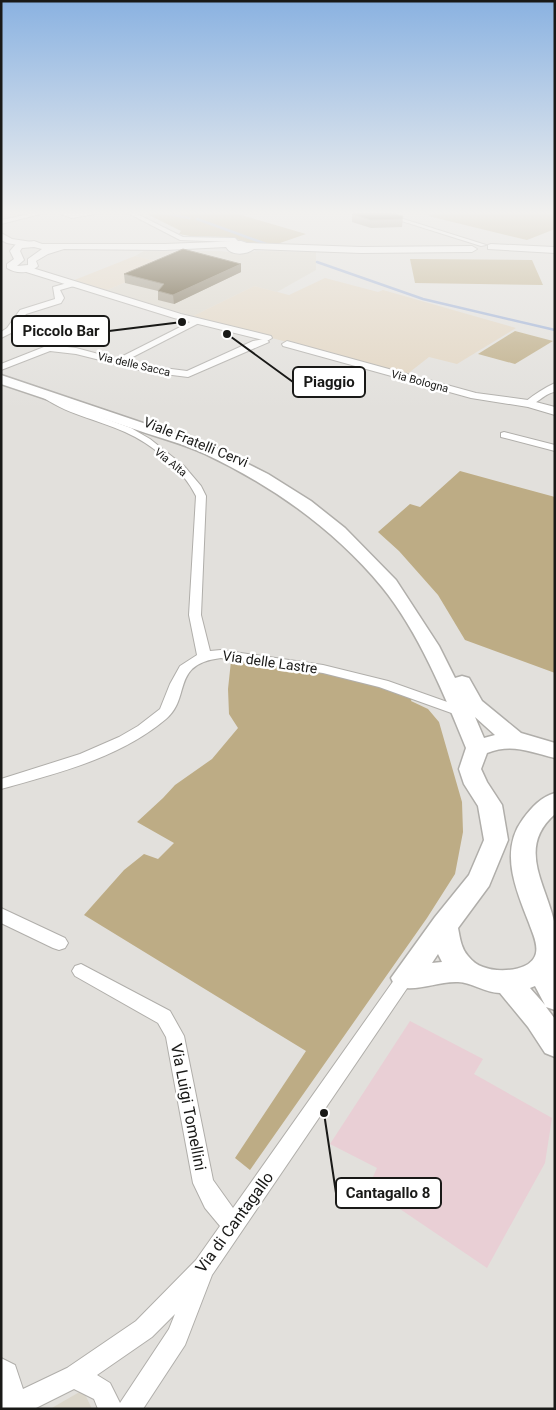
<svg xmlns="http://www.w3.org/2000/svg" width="556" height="1410" viewBox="0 0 556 1410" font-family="Roboto,sans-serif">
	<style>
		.built { fill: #dbd6ca }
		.industrial { fill: #e2d5c1 }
		.education { fill: #e9cfd5 }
		.green { fill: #bdac85 }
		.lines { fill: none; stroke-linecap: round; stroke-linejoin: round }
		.stream { stroke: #9db0d6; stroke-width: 2.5 }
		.minor-casing { stroke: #b0aeaa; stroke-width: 2 }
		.tertiary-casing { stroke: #b0aeaa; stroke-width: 2 }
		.secondary-casing { stroke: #b0aeaa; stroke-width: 2 }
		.primary-casing { stroke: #b0aeaa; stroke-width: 3 }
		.minor { fill: #fff; fill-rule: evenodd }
		.tertiary { fill: #fff; fill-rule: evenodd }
		.secondary { fill: #fff; fill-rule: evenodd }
		.primary { fill: #fff; fill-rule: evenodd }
		.wall { fill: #958c77 }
		.shaded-wall { fill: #766a4f }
		.building { fill: #483812; stroke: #766a4f }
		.labels { text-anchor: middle; stroke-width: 5; stroke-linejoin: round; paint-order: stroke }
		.far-street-label { font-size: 11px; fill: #191917; stroke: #fff }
		.street-label { font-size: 14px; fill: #191917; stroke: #fff }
		.near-street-label { font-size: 16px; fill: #191917; stroke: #fff }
		.leader { fill: none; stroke: #191917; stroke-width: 2 }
		.callout-dot { fill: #191917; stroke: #fff; stroke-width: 2 }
		.callout { fill: #fff; stroke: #191917; stroke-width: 2 }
		.callout-label { font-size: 15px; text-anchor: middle; font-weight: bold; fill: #191917 }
	</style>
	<rect width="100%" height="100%" fill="#e2e0dc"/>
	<!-- built -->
	<g class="built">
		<path d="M144 251H221L239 254 258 251 316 252V270L277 292 254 286 193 316 105 291 168 264 135 256Z"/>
		<path d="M83 1390 92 1409H50Z"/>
	</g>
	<!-- industrial -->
	<g class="industrial">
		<path d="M135 256 168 264 105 291 72 281Z"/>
		<path d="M325 278 378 292 383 290 516 328 457 364 429 357 406 375 193 316 254 286 289 295Z"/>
	</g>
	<!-- education -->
	<path class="education" d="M410 1021 483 1059 474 1074 552 1118 545 1163 487 1268 397 1207 400 1199 371 1181 377 1168 330 1144Z"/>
	<!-- green -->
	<g class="green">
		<path d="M143 212H231L306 234 280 243 279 245H256L230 237 190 236 179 234 181 231Z"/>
		<path d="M438 212H555V229L527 240 428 216Z"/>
		<path d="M410 259 532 260 543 285 415 283Z"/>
		<path d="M515 331 553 341 515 364 478 354Z"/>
		<path d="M460 471 555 497V673L465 640 438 595 399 551 378 532 410 504 420 507Z"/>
		<path d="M235 659C296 668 355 676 412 698L411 701 428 709 439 722 462 802 463 832 455 874 427 918 250 1170 235 1158 306 1051 84 915 124 870 144 854 158 859 174 843 137 822 163 798 175 785 212 759 238 728 229 714 228 689 231 661Z"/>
	</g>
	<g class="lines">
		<!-- stream -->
		<g class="stream">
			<path d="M159 212 189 218"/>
			<path d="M197 219 266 244"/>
			<path d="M317 262 423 299 555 330"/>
		</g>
		<!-- minor casing -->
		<g class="minor-casing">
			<g id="minor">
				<path d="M39 212H48L1 224V220Z"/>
				<path d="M55 212 72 214 106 212 72 218Z"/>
				<path d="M126 212H133L183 237 235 238 241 244 238 246 233 242 180 240Z"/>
				<path d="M373 212H381L486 245 481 246Z"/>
				<path d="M71 282H74V286L60 290 64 298 61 303 26 314 13 332 1 338V332L7 328 20 310 55 299 53 287Z"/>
				<path d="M196 319 200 321 199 323 125 361 148 366 187 371 253 341 265 339 269 342 188 377 148 372 76 354 50 351 1 370V364L49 345 76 348 117 359Z"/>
				<path d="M555 383 554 392C543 394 535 407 525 406V402C535 394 544 388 555 383Z"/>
				<path d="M43 390 76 408 131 428 150 439 184 466 201 486 206 496 201 615 210 651 221 650 323 665 388 681 467 709 469 712 467 715H457L379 687 323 673 221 658C170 664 192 697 166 719 120 758 58 773 1 789V779L80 754 119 737 138 726 160 709 170 684 180 666 197 655 189 615 196 496C183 469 152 444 125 432 96 419 65 414 40 395V391Z"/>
				<path d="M504 432 555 445V451L501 437V433Z"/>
				<path d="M1 908 65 938 68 943 65 948 59 950 53 948 1 923Z"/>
				<path d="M81 964 170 1011 184 1036 213 1180 233 1208 399 973 405 971 411 973 414 978 212 1275 185 1345 143 1409H98L94 1399 74 1389 34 1409H1V1358L15 1365 23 1389 67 1368 136 1321 196 1260 220 1226 205 1208 193 1183 166 1037 158 1023 75 976 72 971 75 966ZM175 1314 169 1329 120 1403 110 1383 97 1375 152 1337Z"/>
			</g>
		</g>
		<!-- tertiary casing -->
		<g class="tertiary-casing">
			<g id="tertiary">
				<path d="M1 233 12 239 32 242 33 244 29 247 7 243 1 240Z"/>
				<path d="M26 266 181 314 271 336 272 338 267 341 174 318 23 271V267Z"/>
				<path d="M287 341 476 393 528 400 555 407V415L528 407 471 398 283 346 282 344Z"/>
			</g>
		</g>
		<!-- secondary casing -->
		<g class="secondary-casing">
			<g id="secondary">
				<path d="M34 241 42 244H165L241 241 247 243 361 247 472 246 477 249 472 252 361 253 254 249C246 255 231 256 226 247L165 250 64 249 48 254 36 261 38 266C30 274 16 274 7 268V264L14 259 10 251 16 244ZM34 247 42 249 28 259V265L17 266 24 260 20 251 22 248Z"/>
				<path d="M491 244 554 247 555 253 488 249V245Z"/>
			</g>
		</g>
		<!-- primary casing -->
		<g class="primary-casing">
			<path id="primary" d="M1 375 214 447 268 474 311 501 345 528 396 580 439 646 455 678 462 676 469 678 482 701 521 733 555 743V758C530 752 512 743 487 753L481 769 487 782 502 805 508 840 489 886 458 928C460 938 461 948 468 956 472 961 477 965 483 967 497 973 532 972 536 953 538 943 532 932 529 923 516 890 499 851 523 819 532 807 541 797 555 793V814C517 847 545 883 554 921 556 929 555 939 555 948 555 969 555 989 555 1010L546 1007 555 1019V1057L545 1053 528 1027 500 993C485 993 471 982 458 982 437 981 416 993 395 986L391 978 435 917 469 875 484 840 478 806 464 784 459 769 466 748C445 696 418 631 382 587 334 529 273 486 205 454 184 444 160 438 137 430 92 415 47 399 1 384ZM475 717 495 735 484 738ZM438 954 442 962 432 963ZM535 986 545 1005 530 988Z"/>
		</g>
		<!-- minor -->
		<use href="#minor" class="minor"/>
		<!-- tertiary -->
		<use href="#tertiary" class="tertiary"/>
		<!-- secondary -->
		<use href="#secondary" class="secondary"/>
		<!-- primary -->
		<use href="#primary" class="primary"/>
	</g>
	<!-- wall -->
	<g class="wall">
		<path d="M352 214 403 216 402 227 371 228 352 222Z"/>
		<path d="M241 264V272L174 304 158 300V291L125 283 124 274Z"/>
	</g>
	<!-- shaded-wall -->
	<path class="shaded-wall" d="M241 264V272L174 304 173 295Z"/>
	<!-- building -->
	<g class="building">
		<path d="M360 212H388L403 216 402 219 371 220 352 214Z"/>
		<path d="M183 249 241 264 173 295 158 291 164 284 124 274Z"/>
	</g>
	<!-- sky -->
	<linearGradient id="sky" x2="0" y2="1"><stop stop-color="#8ab2e1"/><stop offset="0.52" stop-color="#f2f1ef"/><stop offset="1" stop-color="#f2f1ef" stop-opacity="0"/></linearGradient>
	<rect width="556" height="409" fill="url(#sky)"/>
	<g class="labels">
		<!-- far-street labels -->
		<g class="far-street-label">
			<text transform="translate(134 364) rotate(13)" y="4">Via delle Sacca</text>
			<text transform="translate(420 381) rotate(15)" y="4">Via Bologna</text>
			<text transform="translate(171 462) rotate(39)" y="4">Via Alta</text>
		</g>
		<!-- street labels -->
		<g class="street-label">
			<text transform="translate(196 442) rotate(22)" y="5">Viale Fratelli Cervi</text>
			<text transform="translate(270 662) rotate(8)" y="5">Via delle Lastre</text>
		</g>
		<!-- near-street labels -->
		<g class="near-street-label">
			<text transform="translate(189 1107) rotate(79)" y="6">Via Luigi Tomellini</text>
			<text transform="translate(234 1222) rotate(-54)" y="6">Via di Cantagallo</text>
		</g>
	</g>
	<!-- callouts -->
	<path class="leader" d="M182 322L109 331M227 334L293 382M324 1113L336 1193"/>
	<g class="callout-dot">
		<circle cx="182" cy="322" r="5"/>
		<circle cx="227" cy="334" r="5"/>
		<circle cx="324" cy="1113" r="5"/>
	</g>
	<g class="callout">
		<rect x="12" y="316" width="97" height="30" rx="5"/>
		<rect x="293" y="367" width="72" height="30" rx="5"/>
		<rect x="336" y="1178" width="105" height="30" rx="5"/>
	</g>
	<g class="callout-label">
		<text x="61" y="336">Piccolo Bar</text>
		<text x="329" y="387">Piaggio</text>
		<text x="388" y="1198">Cantagallo 8</text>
	</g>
	<!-- border -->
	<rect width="556" height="1410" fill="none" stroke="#191917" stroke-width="5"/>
</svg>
